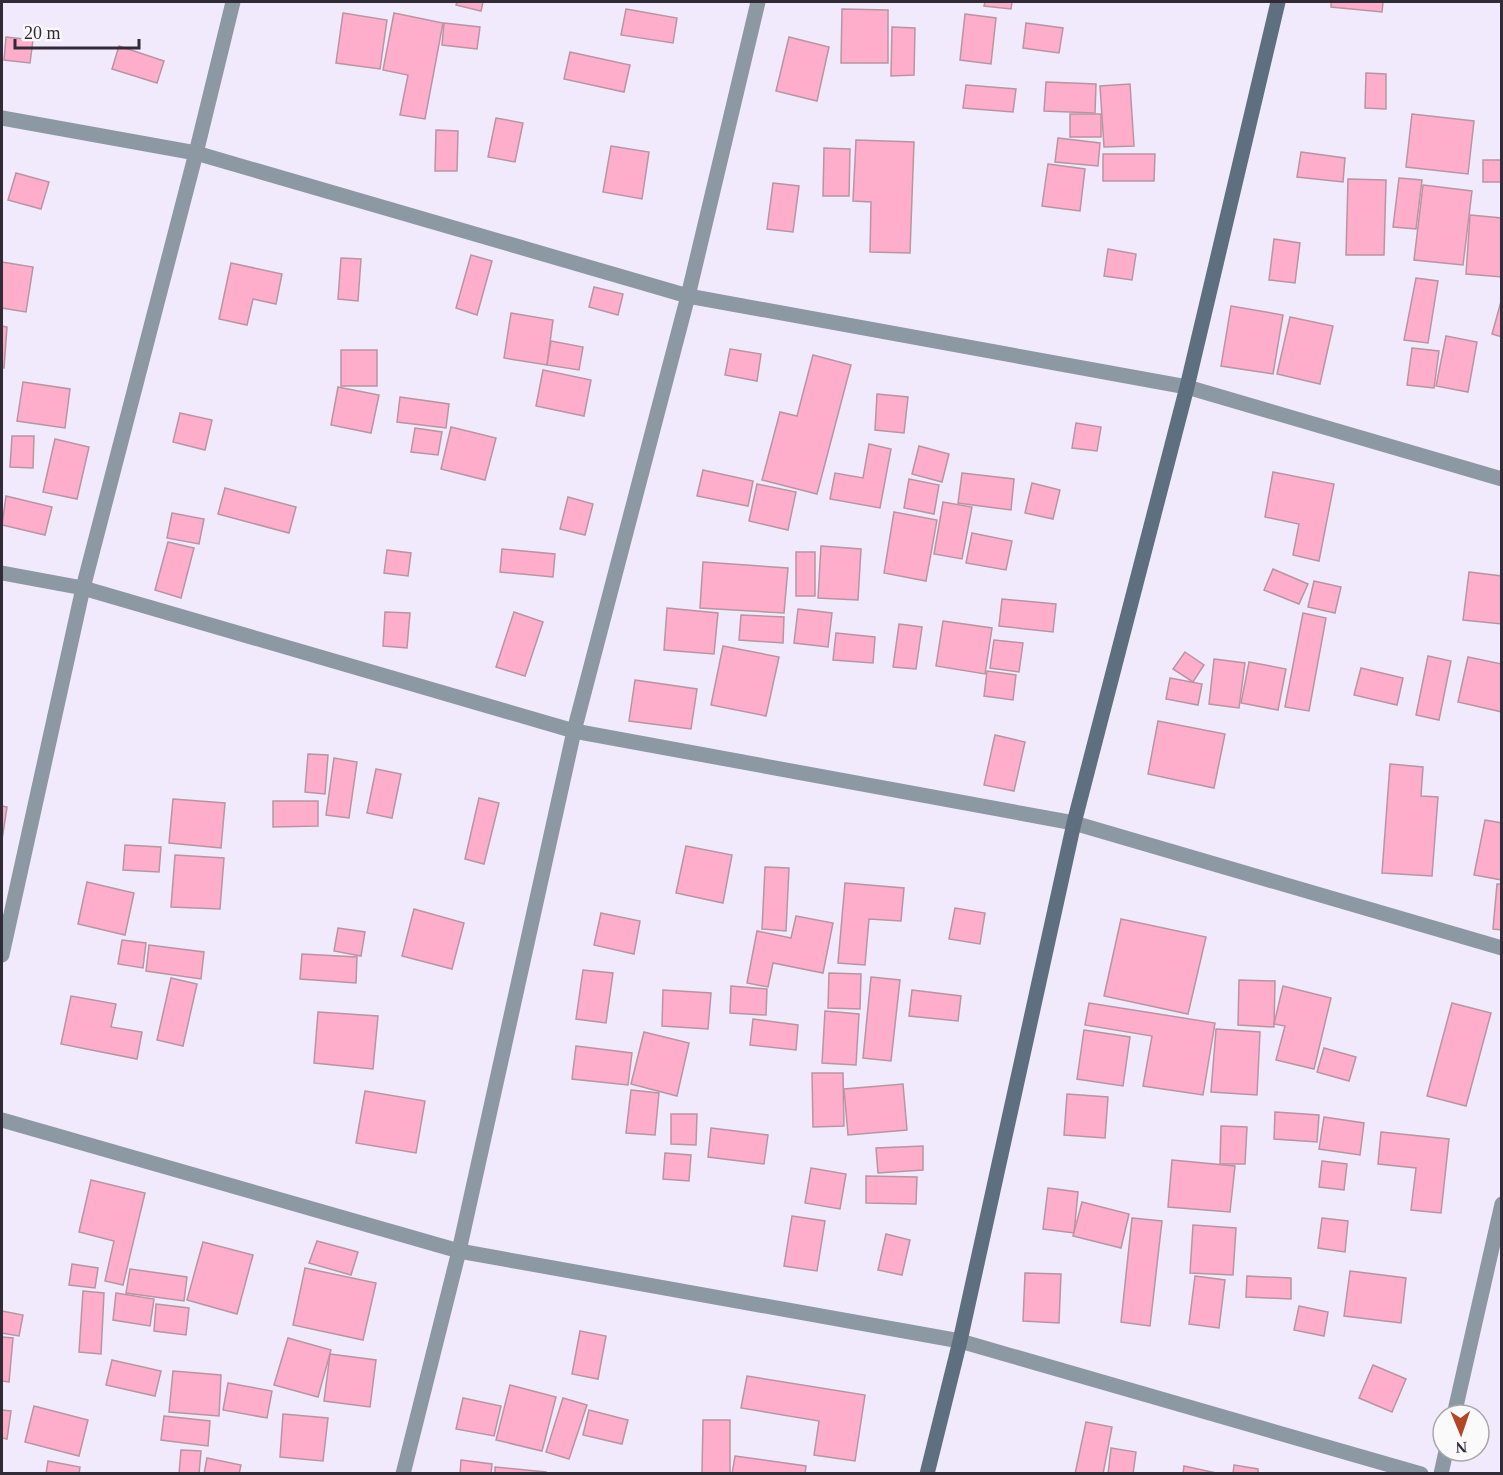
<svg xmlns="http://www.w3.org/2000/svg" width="1503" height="1475" viewBox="0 0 1503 1475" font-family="'Times New Roman',serif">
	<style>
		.building { fill: #feadcb; stroke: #b995a1; stroke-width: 1.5 }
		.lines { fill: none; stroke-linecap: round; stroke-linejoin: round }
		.street { stroke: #8c99a3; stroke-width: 15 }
		.secondary { stroke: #5e707f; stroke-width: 15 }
	</style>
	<rect width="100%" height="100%" fill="#f1e9fc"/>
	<!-- building -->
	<g class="building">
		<path d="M457 2H483L481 11 456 5Z"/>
		<path d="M985 2H1012L1011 9 984 6Z"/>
		<path d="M1331 2H1383L1382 12 1331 7Z"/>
		<path d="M626 9 677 18 673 43 621 35Z"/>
		<path d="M842 9 888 10V63H841Z"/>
		<path d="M343 13 387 20 380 69 336 63Z"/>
		<path d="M394 13 443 23 425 119 400 115 408 75 383 70Z"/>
		<path d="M965 14 996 18 991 64 960 60Z"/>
		<path d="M444 23 480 27 477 49 442 45Z"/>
		<path d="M1026 23 1063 28 1059 53 1023 48Z"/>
		<path d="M892 27 915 28 914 75 891 76Z"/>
		<path d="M6 37 33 40 30 63 4 60Z"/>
		<path d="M789 37 829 47 817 101 776 91Z"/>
		<path d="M119 46 164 61 157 83 112 69Z"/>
		<path d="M570 52 630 65 624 92 564 79Z"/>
		<path d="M1366 73 1386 74V109L1365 108Z"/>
		<path d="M1046 82 1096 84 1095 113 1044 111Z"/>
		<path d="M1130 84 1134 146 1104 147 1100 86Z"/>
		<path d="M966 85 1016 89 1013 112 963 108Z"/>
		<rect x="1070" y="114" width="31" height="23"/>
		<path d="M1412 114 1474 121 1468 174 1406 167Z"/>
		<path d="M496 118 523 123 515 162 488 157Z"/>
		<path d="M436 130 458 131 457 171H435Z"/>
		<path d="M1058 138 1100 143 1098 166 1055 162Z"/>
		<path d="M856 140 914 142 910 253 870 252 871 202 853 201Z"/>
		<path d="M611 146 649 152 642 199 603 192Z"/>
		<path d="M824 148 850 149 849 196H823Z"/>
		<path d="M1301 152 1345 158 1343 182 1297 177Z"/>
		<path d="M1103 154H1155L1154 181H1103Z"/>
		<rect x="1483" y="160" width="19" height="22"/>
		<path d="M1048 164 1085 169 1080 211 1042 206Z"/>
		<path d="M16 173 49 182 41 209 8 200Z"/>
		<path d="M1399 178 1422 180 1416 229 1393 227Z"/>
		<path d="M1348 179 1386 180 1384 255H1346Z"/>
		<path d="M773 183 799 186 793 232 767 229Z"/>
		<path d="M1423 185 1472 191 1463 265 1414 260Z"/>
		<path d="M1470 215 1502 218V277L1466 274Z"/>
		<path d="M1274 239 1300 243 1295 283 1269 280Z"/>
		<path d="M1108 249 1136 254 1132 280 1104 276Z"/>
		<path d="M471 255 492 261 477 315 456 308Z"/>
		<path d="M341 258 361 259 358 301 338 299Z"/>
		<path d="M2 262 33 267 26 312 2 308Z"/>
		<path d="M231 263 282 274 276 304 253 299 247 325 219 319Z"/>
		<path d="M1416 278 1438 281 1428 343 1404 340Z"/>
		<path d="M594 287 623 294 618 315 589 307Z"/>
		<path d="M1502 298V337L1492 334Z"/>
		<path d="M1231 306 1283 315 1273 374 1221 366Z"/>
		<path d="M511 313 553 320 547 365 504 358Z"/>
		<path d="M1290 317 1333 326 1320 384 1277 374Z"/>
		<path d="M2 326 7 327 4 368H2Z"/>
		<path d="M1446 336 1477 342 1468 392 1436 386Z"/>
		<path d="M551 341 583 347 579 370 547 365Z"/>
		<path d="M1412 348 1439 351 1434 388 1407 385Z"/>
		<path d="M730 349 761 354 757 381 725 375Z"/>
		<rect x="341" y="350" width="36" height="36"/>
		<path d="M813 355 851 365 817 494 762 480 780 412 797 416Z"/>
		<path d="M543 370 591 380 584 416 536 406Z"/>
		<path d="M23 382 70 389 65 428 17 421Z"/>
		<path d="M338 387 379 395 371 433 331 425Z"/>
		<path d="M877 394 908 397 904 433 875 430Z"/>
		<path d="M400 397 449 404 446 428 397 422Z"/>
		<path d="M180 413 212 420 205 450 173 442Z"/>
		<path d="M1076 423 1101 427 1097 451 1072 448Z"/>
		<path d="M451 427 496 438 485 480 441 469Z"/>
		<path d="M415 428 442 432 438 455 411 452Z"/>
		<path d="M12 436H34L33 468 10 467Z"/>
		<path d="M55 439 89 447 77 499 43 492Z"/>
		<path d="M869 444 891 449 880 508 830 499 835 473 863 478Z"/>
		<path d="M919 446 949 454 942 482 912 474Z"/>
		<path d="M703 470 753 481 748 506 697 496Z"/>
		<path d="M1273 472 1334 484 1319 561 1293 555 1299 524 1265 517Z"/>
		<path d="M962 473 1014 479 1011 510 958 503Z"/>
		<path d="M909 479 939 485 934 514 904 508Z"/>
		<path d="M1032 483 1060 490 1053 519 1025 513Z"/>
		<path d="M757 484 796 492 788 530 749 521Z"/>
		<path d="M225 488 296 507 289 533 218 514Z"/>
		<path d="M6 496 52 507 45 535 2 525Z"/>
		<path d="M568 497 593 504 585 535 560 529Z"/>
		<path d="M943 502 972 507 962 559 934 554Z"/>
		<path d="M894 512 937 520 926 581 884 573Z"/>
		<path d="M172 513 204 519 199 544 167 538Z"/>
		<path d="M972 533 1012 541 1006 570 966 563Z"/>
		<path d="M168 542 194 548 181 598 155 590Z"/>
		<path d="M821 546 861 549 858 600 818 598Z"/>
		<path d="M502 549 555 554 553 577 500 572Z"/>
		<path d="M387 550 411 553 408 576 384 573Z"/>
		<rect x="796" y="552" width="19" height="44"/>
		<path d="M703 562 788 568 784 613 700 608Z"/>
		<path d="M1273 569 1308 584 1299 604 1264 590Z"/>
		<path d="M1469 572 1502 576V624L1463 620Z"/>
		<path d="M1314 581 1341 587 1335 613 1308 607Z"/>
		<path d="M1002 599 1056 604 1053 632 999 626Z"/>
		<path d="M667 608 718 613 714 654 664 650Z"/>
		<path d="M798 609 832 613 828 647 794 643Z"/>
		<path d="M385 612 410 613 407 648 383 646Z"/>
		<path d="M514 612 543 622 525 676 496 667Z"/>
		<path d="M1303 613 1326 618 1309 711 1285 707Z"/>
		<path d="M741 615 784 617 783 643 739 640Z"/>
		<path d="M943 621 992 628 985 674 936 666Z"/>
		<path d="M899 624 922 627 916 669 893 667Z"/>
		<path d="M836 633 875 637 873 663 833 660Z"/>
		<path d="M994 640 1023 643 1019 672 990 668Z"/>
		<path d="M723 646 779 657 766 716 711 705Z"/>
		<path d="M1185 652 1204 665 1193 682 1173 669Z"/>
		<path d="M1428 656 1451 661 1439 720 1416 715Z"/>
		<path d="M1468 657 1502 664V712L1458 702Z"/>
		<path d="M1214 659 1245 663 1239 708 1209 704Z"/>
		<path d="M1249 662 1286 669 1278 710 1241 703Z"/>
		<path d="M1361 668 1403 678 1397 705 1354 695Z"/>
		<path d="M987 671 1016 675 1013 700 984 696Z"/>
		<path d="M1170 678 1202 684 1198 705 1166 699Z"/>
		<path d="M635 680 697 689 691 729 629 721Z"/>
		<path d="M1158 721 1225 734 1214 788 1148 774Z"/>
		<path d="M995 735 1025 742 1014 791 984 785Z"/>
		<path d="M308 754 328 755 325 794 305 792Z"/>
		<path d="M334 758 357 762 349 818 326 815Z"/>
		<path d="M1390 764 1423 767 1421 796 1438 797 1432 876 1382 873Z"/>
		<path d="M376 769 401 774 392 818 367 813Z"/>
		<path d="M479 798 499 803 484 864 465 859Z"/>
		<path d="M173 799 225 803 221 848 169 843Z"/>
		<path d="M273 801H318V826L273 827Z"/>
		<path d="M2 806 7 807 2 840Z"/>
		<path d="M1485 820 1502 823V880L1474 875Z"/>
		<path d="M125 845 161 847 159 872 123 870Z"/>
		<path d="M686 846 732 855 723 903 676 893Z"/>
		<path d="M175 855 224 858 220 909 171 907Z"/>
		<path d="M765 867 789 868 786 931 762 929Z"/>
		<path d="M87 882 134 893 125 935 78 924Z"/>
		<path d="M845 883 904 888 901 921 869 919 865 965 838 963Z"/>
		<path d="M1497 884H1502V930L1493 929Z"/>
		<path d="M955 908 985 913 980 944 949 939Z"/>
		<path d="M414 909 464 923 452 969 402 956Z"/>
		<path d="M601 913 640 921 634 954 594 945Z"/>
		<path d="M796 916 833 923 823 973 773 963 768 987 747 983 757 931 791 938Z"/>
		<path d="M1121 919 1206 937 1188 1014 1104 996Z"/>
		<path d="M338 928 365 932 361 956 334 951Z"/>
		<path d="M122 940 146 943 143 968 118 964Z"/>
		<path d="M149 945 204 952 201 979 146 971Z"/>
		<path d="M302 954 357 957 356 983 300 979Z"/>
		<path d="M583 970 613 973 606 1023 576 1019Z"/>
		<path d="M829 973 861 974 860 1009 828 1008Z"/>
		<path d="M871 977 900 980 891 1061 863 1058Z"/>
		<path d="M171 978 197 984 183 1046 157 1040Z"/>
		<path d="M1239 980 1275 981 1274 1027 1238 1025Z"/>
		<path d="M731 986 767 989 766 1015 730 1013Z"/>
		<path d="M1283 986 1331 998 1314 1069 1276 1060 1285 1026 1274 1024Z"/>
		<path d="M663 990 711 993 708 1029 662 1026Z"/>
		<path d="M912 990 961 996 958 1021 909 1016Z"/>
		<path d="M71 996 116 1004 111 1027 142 1032 137 1059 61 1044Z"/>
		<path d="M1089 1003 1215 1023 1203 1095 1143 1086 1152 1036 1085 1025Z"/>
		<path d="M1452 1003 1491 1013 1466 1106 1427 1096Z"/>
		<path d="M825 1011 859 1014 856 1065 822 1063Z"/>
		<path d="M318 1012 378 1016 373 1069 314 1063Z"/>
		<path d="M753 1019 798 1025 796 1050 750 1045Z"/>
		<path d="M1216 1029 1260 1032 1257 1095 1211 1092Z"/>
		<path d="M1084 1030 1130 1037 1123 1086 1077 1079Z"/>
		<path d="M644 1032 689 1043 677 1096 631 1084Z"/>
		<path d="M576 1046 632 1053 628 1085 572 1079Z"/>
		<path d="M1324 1048 1356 1057 1349 1081 1317 1072Z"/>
		<path d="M812 1073H843L844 1126 813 1127Z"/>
		<path d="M903 1084 907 1130 848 1135 844 1089Z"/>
		<path d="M631 1090 659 1093 655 1135 626 1133Z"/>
		<path d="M365 1091 425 1101 416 1153 356 1143Z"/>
		<path d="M1067 1094 1108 1097 1105 1138 1064 1135Z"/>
		<path d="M1275 1112 1319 1115 1317 1142 1274 1139Z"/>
		<path d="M671 1114H697L696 1145 671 1144Z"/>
		<path d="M1324 1117 1364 1123 1360 1155 1319 1149Z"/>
		<path d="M1221 1126 1247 1127 1245 1164H1220Z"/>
		<path d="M711 1128 768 1135 764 1164 708 1157Z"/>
		<path d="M1381 1132 1449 1139 1441 1213 1411 1210 1416 1168 1378 1164Z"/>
		<path d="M923 1146V1170L878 1173 876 1148Z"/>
		<path d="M665 1153 691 1155 689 1181 663 1179Z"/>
		<path d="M1172 1160 1235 1166 1230 1212 1168 1207Z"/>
		<path d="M1322 1161 1347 1164 1344 1190 1319 1187Z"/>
		<path d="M811 1168 846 1174 840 1209 805 1203Z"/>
		<path d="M866 1176 917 1177 916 1204 866 1203Z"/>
		<path d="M91 1180 145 1193 123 1285 105 1281 114 1241 79 1232Z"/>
		<path d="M1048 1188 1078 1192 1074 1233 1043 1229Z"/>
		<path d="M1082 1202 1129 1214 1121 1248 1073 1236Z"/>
		<path d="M792 1216 825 1221 817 1271 784 1266Z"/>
		<path d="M1132 1218 1162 1221 1150 1326 1121 1322Z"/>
		<path d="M1322 1218 1348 1221 1345 1252 1318 1248Z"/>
		<path d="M1193 1225 1236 1228 1233 1275 1190 1273Z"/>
		<path d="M886 1234 910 1240 902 1275 878 1270Z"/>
		<path d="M317 1241 358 1252 351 1275 309 1263Z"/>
		<path d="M203 1242 253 1255 237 1314 187 1300Z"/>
		<path d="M72 1264 98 1268 95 1288 69 1285Z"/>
		<path d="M305 1268 376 1283 363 1340 293 1325Z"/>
		<path d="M130 1269 187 1277 184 1301 126 1293Z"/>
		<path d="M1350 1271 1406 1278 1401 1323 1344 1316Z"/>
		<path d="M1025 1273 1061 1274 1059 1323 1023 1321Z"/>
		<path d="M1195 1276 1225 1280 1219 1328 1189 1324Z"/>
		<path d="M1247 1276 1291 1278V1299L1246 1297Z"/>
		<path d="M83 1291 104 1293 101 1354 79 1352Z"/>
		<path d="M116 1293 154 1299 150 1326 113 1320Z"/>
		<path d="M156 1304 189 1308 186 1335 154 1331Z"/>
		<path d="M1299 1306 1328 1312 1324 1336 1294 1330Z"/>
		<path d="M2 1311 23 1315 19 1336 2 1333Z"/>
		<path d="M580 1331 606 1336 598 1379 572 1374Z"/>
		<path d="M2 1337 13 1338 9 1382 2 1381Z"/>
		<path d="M288 1338 331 1350 318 1397 274 1385Z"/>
		<path d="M330 1354 376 1360 370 1407 324 1401Z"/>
		<path d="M112 1360 161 1371 155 1396 106 1385Z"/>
		<path d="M1373 1365 1406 1379 1392 1412 1359 1398Z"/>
		<path d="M173 1371 221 1375 219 1416 169 1412Z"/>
		<path d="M747 1376 865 1395 855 1461 814 1455 819 1421 741 1408Z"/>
		<path d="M228 1383 272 1391 267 1418 223 1410Z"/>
		<path d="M510 1385 556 1397 542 1451 496 1440Z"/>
		<path d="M463 1398 501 1406 494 1436 456 1429Z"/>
		<path d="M563 1398 587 1405 569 1459 546 1452Z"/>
		<path d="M34 1406 88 1420 79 1456 25 1442Z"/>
		<path d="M2 1410 11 1411 7 1439 2 1438Z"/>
		<path d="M589 1410 628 1420 622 1444 583 1435Z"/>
		<path d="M283 1414 328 1418 323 1461 280 1457Z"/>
		<path d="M164 1416 210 1421 208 1446 161 1440Z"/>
		<path d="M703 1420H730V1474H702Z"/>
		<path d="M1086 1422 1112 1427 1103 1474H1075Z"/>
		<path d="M1111 1448 1136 1452 1133 1474H1108Z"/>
		<path d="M181 1450 201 1451 199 1474H179Z"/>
		<path d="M735 1456 806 1466 805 1474H732Z"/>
		<path d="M207 1458 241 1465 239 1474H204Z"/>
		<path d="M461 1460 492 1464 491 1474H460Z"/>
		<path d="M48 1461 80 1467 79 1474H46Z"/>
		<path d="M1234 1465 1258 1469V1474H1233Z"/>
		<path d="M1184 1466 1221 1474H1183Z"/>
		<path d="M495 1467 546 1472V1474H495Z"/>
	</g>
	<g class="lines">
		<!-- street -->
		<g class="street">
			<path d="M2 118 196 153 688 296 1187 387 1502 479"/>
			<path d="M2 573 83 588 574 731 1074 823 1502 948"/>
			<path d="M2 955 83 588 196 153 233 2"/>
			<path d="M2 1120 459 1251 960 1341 1421 1474"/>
			<path d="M1454 1415 1502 1204"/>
			<path d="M403 1474 459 1251 574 731 688 296 758 2"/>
			<path d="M1441 1474 1446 1451"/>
		</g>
		<!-- secondary -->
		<path class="secondary" d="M927 1474 960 1341 1074 823 1187 387 1278 2"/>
	</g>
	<!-- border -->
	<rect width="1503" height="1475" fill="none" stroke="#312b37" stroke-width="6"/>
	<!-- north arrow -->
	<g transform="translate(1461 1433) rotate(178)"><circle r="28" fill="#fafafa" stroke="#aaa7ac" stroke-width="1.5"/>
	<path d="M0-4.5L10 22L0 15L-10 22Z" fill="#b04825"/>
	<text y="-9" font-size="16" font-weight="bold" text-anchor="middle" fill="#312b37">N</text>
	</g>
	<!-- scale -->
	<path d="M15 39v9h124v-9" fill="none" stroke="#312b37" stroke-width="3"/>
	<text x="24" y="39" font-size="18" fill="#312b37" stroke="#fafafa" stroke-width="4.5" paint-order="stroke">20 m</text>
</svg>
